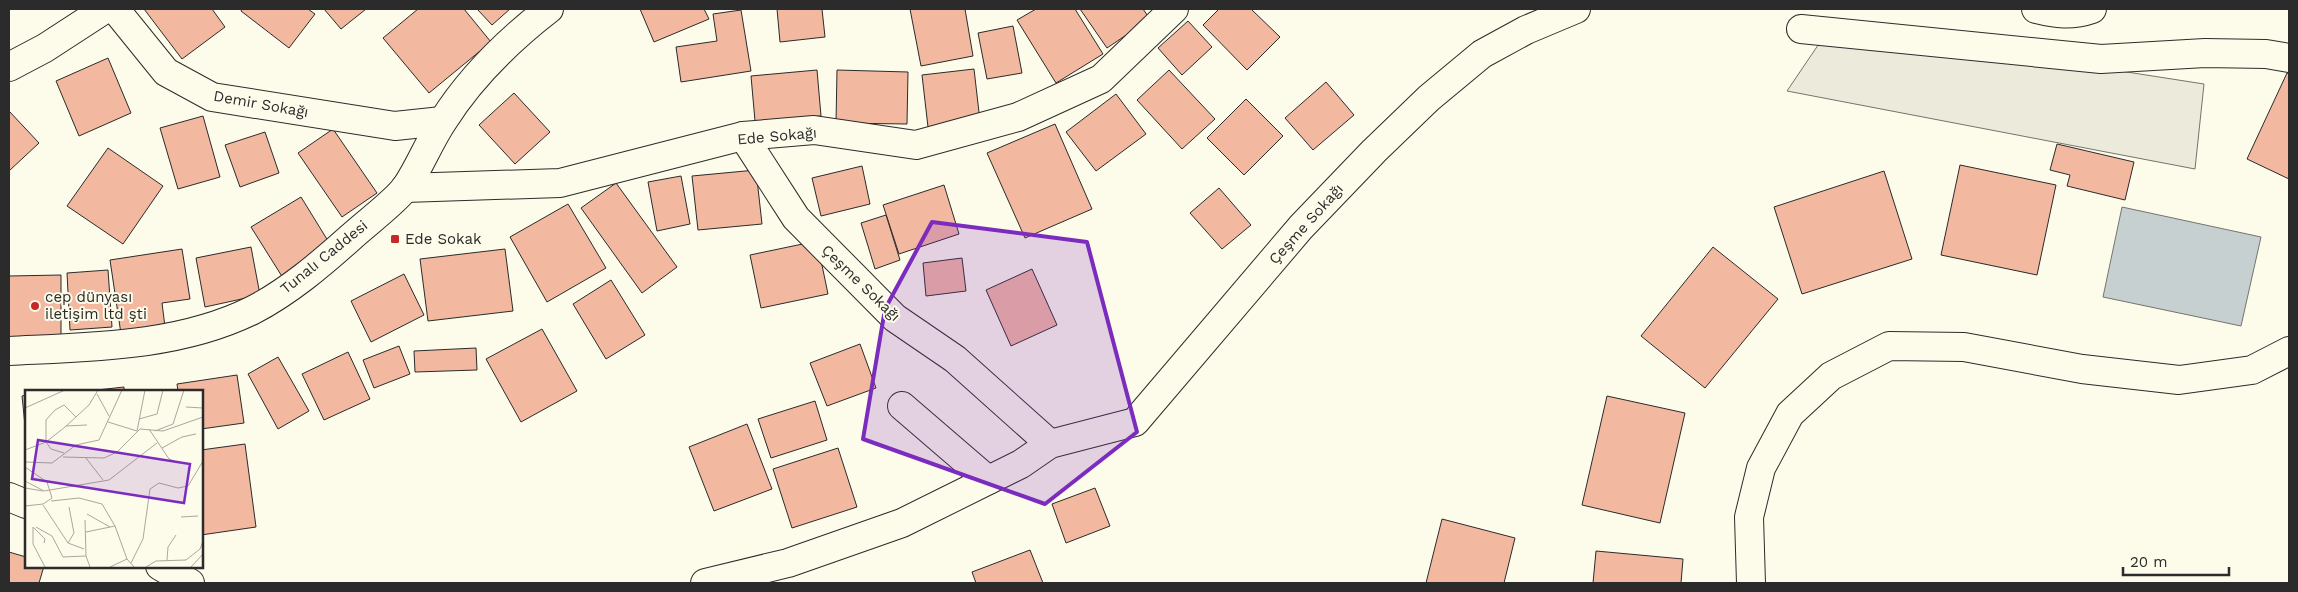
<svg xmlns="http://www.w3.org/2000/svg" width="2298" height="592" viewBox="0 0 2298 592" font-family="'Work Sans',sans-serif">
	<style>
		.parking { fill: #eceadb; stroke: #74746e }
		.water { fill: #c7d0d0; stroke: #74746e }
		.building { fill: #f2b8a0; stroke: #2b2b2b }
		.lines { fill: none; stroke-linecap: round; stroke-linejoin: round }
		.minor-casing { stroke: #2b2b2b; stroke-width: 30 }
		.major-casing { stroke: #2b2b2b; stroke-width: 30 }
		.minor { stroke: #fdfbea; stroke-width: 28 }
		.major { stroke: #fdfbea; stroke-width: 28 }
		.marked { fill: #7b2cbf; fill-opacity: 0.2; stroke: #7b2cbf; stroke-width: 4; stroke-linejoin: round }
		.poi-dot { fill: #c62828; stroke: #fdfbea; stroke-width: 2 }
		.labels { text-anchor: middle; stroke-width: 4; stroke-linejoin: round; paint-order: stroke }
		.street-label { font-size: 15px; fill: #2b2b2b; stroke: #fdfbea }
		.poi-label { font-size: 15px; fill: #2b2b2b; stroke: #fdfbea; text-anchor: start }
		.inset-road { fill: none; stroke: #a9a89e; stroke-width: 1 }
		.view { fill: #7b2cbf; fill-opacity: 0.15; stroke: #7b2cbf; stroke-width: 2.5 }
		.inset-edge { fill: none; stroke: #2b2b2b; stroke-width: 2.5 }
	</style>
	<rect width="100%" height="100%" fill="#fdfbea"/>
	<!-- parking -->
	<path class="parking" d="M1831 26 2204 84 2195 169 1787 91Z"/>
	<!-- water -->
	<path class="water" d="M2122 207 2261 237 2241 326 2103 297Z"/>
	<!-- building -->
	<g class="building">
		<path d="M144 9H212L225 27 182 59Z"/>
		<path d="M242 9H308L315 14 289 48 241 11Z"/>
		<path d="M324 9H366L341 29Z"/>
		<path d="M418 9H464L491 42 429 93 383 38Z"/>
		<path d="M477 9H510L492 25Z"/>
		<path d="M640 9H704L709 19 654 42Z"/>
		<path d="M777 9H822L825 37 780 42Z"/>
		<path d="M910 9H965L973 56 921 66Z"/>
		<path d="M1036 9H1075L1103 54 1056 83 1017 20Z"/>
		<path d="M1080 9H1143L1150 19 1107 48Z"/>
		<path d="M1219 9H1251L1280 37 1247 70 1203 25Z"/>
		<path d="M741 10 751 71 681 82 676 47 717 41 713 14Z"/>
		<path d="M1188 21 1212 47 1182 75 1158 48Z"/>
		<path d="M1013 26 1022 73 987 79 978 33Z"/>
		<path d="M108 58 131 113 79 136 56 81Z"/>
		<path d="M974 69 980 121 928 127 922 75Z"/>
		<path d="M817 70 821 116 755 121 751 76Z"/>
		<path d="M837 70 908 72 907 124 836 123Z"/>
		<path d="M1169 70 1215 119 1182 149 1137 100Z"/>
		<path d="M2287 73 2289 74V179L2247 159Z"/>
		<path d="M1326 82 1354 115 1313 150 1285 118Z"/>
		<path d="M514 93 550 132 515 164 479 125Z"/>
		<path d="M1116 94 1146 134 1096 171 1066 132Z"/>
		<path d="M1246 99 1283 136 1244 175 1207 138Z"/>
		<path d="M9 111 39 143 9 171Z"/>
		<path d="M203 116 220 177 178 189 160 128Z"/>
		<path d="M1055 124 1092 209 1025 238 987 153Z"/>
		<path d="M333 129 377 193 342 217 298 153Z"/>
		<path d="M265 132 279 173 240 187 225 145Z"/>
		<path d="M2057 144 2134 162 2125 200 2067 186 2070 175 2050 170Z"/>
		<path d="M108 148 163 186 123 244 67 206Z"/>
		<path d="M1960 165 2056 185 2037 275 1941 255Z"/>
		<path d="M862 166 870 204 821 216 812 178Z"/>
		<path d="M756 170 762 224 698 230 692 176Z"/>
		<path d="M1884 171 1912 259 1802 294 1774 207Z"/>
		<path d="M681 176 690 224 657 231 648 182Z"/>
		<path d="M616 183 677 267 642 293 581 208Z"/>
		<path d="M944 185 959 234 899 254 883 205Z"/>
		<path d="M1219 188 1251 225 1222 249 1190 213Z"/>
		<path d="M301 197 333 249 283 278 251 227Z"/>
		<path d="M568 204 606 268 547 302 510 237Z"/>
		<path d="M886 215 900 260 875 269 861 223Z"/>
		<path d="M817 241 828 294 761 308 750 255Z"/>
		<path d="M251 247 260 295 205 307 196 258Z"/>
		<path d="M1713 247 1778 299 1705 388 1641 336Z"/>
		<path d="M182 249 190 299 162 303 165 327 121 334 110 260Z"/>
		<path d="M505 249 513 311 428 321 420 259Z"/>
		<path d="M962 258 966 291 926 296 923 263Z"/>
		<path d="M1032 269 1057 325 1011 346 986 290Z"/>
		<path d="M108 270 112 327 70 330 67 273Z"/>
		<path d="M404 274 424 315 371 342 351 301Z"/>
		<path d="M61 275V336L9 337V276Z"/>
		<path d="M611 280 645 335 606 359 573 304Z"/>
		<path d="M542 329 577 391 521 422 486 359Z"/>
		<path d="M860 344 876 388 827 406 810 363Z"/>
		<path d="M399 346 410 374 374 388 363 360Z"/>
		<path d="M476 348 477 370 415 372 414 351Z"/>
		<path d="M348 352 370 399 324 420 302 374Z"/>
		<path d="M278 357 309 411 278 429 248 374Z"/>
		<path d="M237 375 244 423 201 429V391H178L177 384Z"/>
		<path d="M124 387V391H88Z"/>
		<path d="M26 395V435L22 396Z"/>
		<path d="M1607 396 1685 413 1660 523 1582 505Z"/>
		<path d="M815 401 827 440 771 458 758 419Z"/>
		<path d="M747 424 772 489 714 511 689 447Z"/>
		<path d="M245 444 256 527 201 535V450Z"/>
		<path d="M838 448 857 507 792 528 773 469Z"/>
		<path d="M1095 488 1110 526 1066 543 1052 504Z"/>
		<path d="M1442 519 1515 538 1504 583H1426Z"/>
		<path d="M1030 550 1043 583H976L972 572Z"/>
		<path d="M1596 551 1683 559 1681 583H1593Z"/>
		<path d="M9 552 26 557V566H44L39 583H9Z"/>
	</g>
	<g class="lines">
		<!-- minor casing -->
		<g class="minor-casing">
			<g id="minor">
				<path d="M115 9 166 72 212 97 395 126 442 121"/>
				<path d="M2036 9C2056 14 2072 16 2092 9"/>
				<path d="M1801 29 2101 59 2205 53 2266 54 2289 58"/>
				<path d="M9 67 45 48 105 9"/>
				<path d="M743 136 796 218 895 318 955 359 1050 444"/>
				<path d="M405 188 560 183 743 136 814 130 916 145 1018 117 1101 79 1174 9"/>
				<path d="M902 406 988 480"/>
				<path d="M9 497 26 504"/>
				<path d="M160 566 190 583"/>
				<path d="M705 583 788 563 902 523 1021 464 1050 444 1135 422 1301 227 1374 151 1429 98 1482 54 1526 30 1576 9"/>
				<path d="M1751 583 1749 517 1761 468 1790 414 1831 376 1889 346 1964 347 2082 369 2179 380 2252 370 2289 351"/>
			</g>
		</g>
		<!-- major casing -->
		<g class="major-casing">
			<path id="major" d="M9 351C90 347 179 347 253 310 288 292 321 264 350 238 365 224 395 202 406 187 420 166 429 142 443 121 470 78 509 40 549 9"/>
		</g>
		<!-- minor -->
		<use href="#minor" class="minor"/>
		<!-- major -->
		<use href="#major" class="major"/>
	</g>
	<!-- marked area -->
	<path class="marked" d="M932 222 1087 242 1137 432 1045 504 863 439 885 309Z"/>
	<!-- markers -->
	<g class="poi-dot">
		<rect x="390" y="234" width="10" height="10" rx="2.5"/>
		<circle cx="35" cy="306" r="5"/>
	</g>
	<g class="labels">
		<!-- street labels -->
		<g class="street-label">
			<text transform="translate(261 104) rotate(10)" y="5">Demir Sokağı</text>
			<text transform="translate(777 136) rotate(-5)" y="5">Ede Sokağı</text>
			<text transform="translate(1306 224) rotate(-48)" y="5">Çeşme Sokağı</text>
			<text transform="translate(324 257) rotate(-39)" y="5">Tunalı Caddesi</text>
			<text transform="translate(861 283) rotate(44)" y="5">Çeşme Sokağı</text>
		</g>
		<!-- poi labels -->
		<g class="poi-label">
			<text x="405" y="244">Ede Sokak</text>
			<text x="45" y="302">cep dünyası<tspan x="45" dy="17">iletişim ltd şti</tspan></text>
		</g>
	</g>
	<!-- overview -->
	<g transform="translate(25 390)">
		<rect width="178" height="178" fill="#fdfbea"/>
		<path class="inset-road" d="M72 4 84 26M161 17 178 18M0 18 40 0M114 29 132 24 138 0M83 32 112 41M41 36 62 35M124 39 144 69 152 72M112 41 120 0M130 41 148 34 159 0M137 58 157 47 171 44M0 60 21 52 40 37 64 15 73 0M39 63 26 59 21 52V30L30 20 39 15 51 27M38 67 79 68 92 62 115 39 138 41 178 27M61 68 78 90M0 72 27 73 51 55 74 50 97 0M0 77 22 92 27 108 18 114 0 116M0 91 19 101 84 90 132 53M0 98 18 101M26 111 54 108 77 114 90 136 102 169 109 177M18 115 43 153 59 159M62 124 85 137M156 127 173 126M60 130 61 166M11 137 27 146 38 167 61 166 65 177M61 142 90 136M19 153 20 149 8 137V154L20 177M43 153 49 143 44 117M142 170 143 157 151 145M106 173 118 149 125 99 134 93 153 98 163 96 178 71M85 177 102 169M121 177 131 171 161 170 175 159 178 151M166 177 178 164"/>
		<path class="view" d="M13 50 165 74 159 113 7 89Z"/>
		<rect width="178" height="178" class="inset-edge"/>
	</g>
	<!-- border -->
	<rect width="2298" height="592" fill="none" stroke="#2b2b2b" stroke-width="20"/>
	<!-- scale -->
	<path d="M2123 567v8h106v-8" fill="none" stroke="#2b2b2b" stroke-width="2.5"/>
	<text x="2130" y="567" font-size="15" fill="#2b2b2b" stroke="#fdfbea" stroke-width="4" paint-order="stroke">20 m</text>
</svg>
